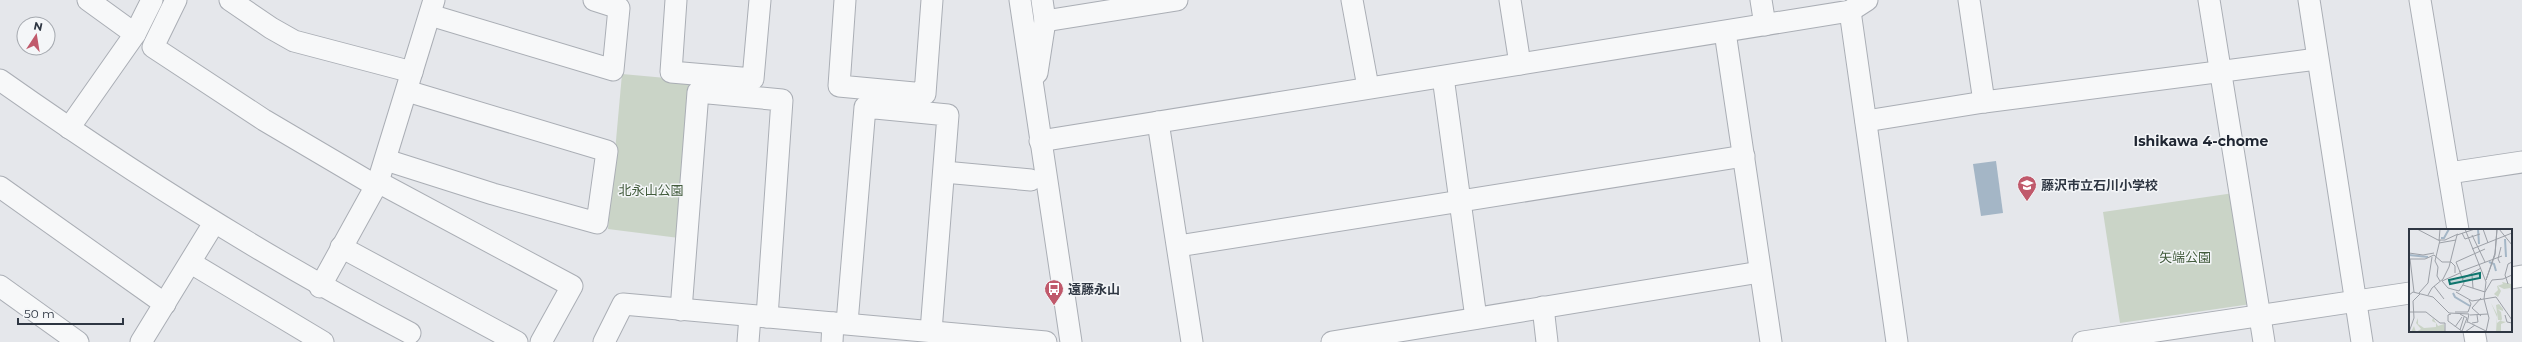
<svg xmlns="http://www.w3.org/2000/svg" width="2522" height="342" viewBox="0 0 2522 342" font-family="Montserrat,'Noto Sans JP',sans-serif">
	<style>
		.green { fill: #cad4c7 }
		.water { fill: #a4b6c6 }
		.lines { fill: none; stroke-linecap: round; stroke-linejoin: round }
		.minor-casing { stroke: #aaaeb5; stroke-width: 23 }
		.minor { stroke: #f7f8f9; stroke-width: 21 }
		.labels { text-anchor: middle; stroke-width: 3; stroke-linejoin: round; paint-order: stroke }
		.poi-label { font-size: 13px; font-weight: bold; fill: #2e3642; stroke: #f4f6f8; text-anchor: start }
		.park-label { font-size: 13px; fill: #435c3d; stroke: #f4f6f8 }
		.neighbourhood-label { font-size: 14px; font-weight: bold; fill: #202733; stroke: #f4f6f8 }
		.inset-river { fill: none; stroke: #a4b6c6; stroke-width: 2 }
		.inset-road { fill: none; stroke: #9ca0a7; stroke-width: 1 }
		.view { fill: #0f766e; fill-opacity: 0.15; stroke: #0f766e; stroke-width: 2 }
		.inset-edge { fill: none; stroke: #2e3642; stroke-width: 2 }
	</style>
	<rect width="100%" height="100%" fill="#e5e7eb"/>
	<!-- green -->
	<g class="green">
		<path d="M622 74 699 81 687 239 608 229Z"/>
		<path d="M2234 193 2251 304 2120 323 2103 212Z"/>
	</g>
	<!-- water -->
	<path class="water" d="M1996 161 2003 213 1981 216 1973 164Z"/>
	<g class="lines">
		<!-- minor casing -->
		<g class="minor-casing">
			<g id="minor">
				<path d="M88 0 135 34"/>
				<path d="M176 0 153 47 264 120 376 186"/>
				<path d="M230 0 271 28 294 41 412 72"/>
				<path d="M676 0 671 72 753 79 760 0"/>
				<path d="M845 0 839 86 925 94 932 0"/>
				<path d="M1020 0 1071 342"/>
				<path d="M1352 0 1368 87"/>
				<path d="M1510 0 1520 64"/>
				<path d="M1761 0 1765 25"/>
				<path d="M1969 0 1984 102"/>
				<path d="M2209 0 2264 342"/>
				<path d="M2309 0 2362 342"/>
				<path d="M2420 0 2458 230"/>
				<path d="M1850 11 1897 342"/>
				<path d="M430 15 613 70 619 8 594 0"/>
				<path d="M1045 21 1177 0"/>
				<path d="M1725 32 1771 342"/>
				<path d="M1037 73 1045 21 1042 0"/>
				<path d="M1443 77 1476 318"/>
				<path d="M0 80C132 173 267 259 410 333"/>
				<path d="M1866 121 1984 102 2317 59"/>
				<path d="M1158 122 1192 342"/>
				<path d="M69 128 135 34 152 0"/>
				<path d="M1040 141 1850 11 1867 0"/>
				<path d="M386 160 493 194 597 223 607 151 407 91"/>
				<path d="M944 172 1031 180"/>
				<path d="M2449 173 2522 162"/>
				<path d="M378 182 572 286 541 342"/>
				<path d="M0 187 165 304"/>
				<path d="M1178 246 1744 156"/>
				<path d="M341 247 517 342"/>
				<path d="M191 263 323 342"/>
				<path d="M2511 278 2522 276"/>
				<path d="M0 286 78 342"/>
				<path d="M320 287 378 182 434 0"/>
				<path d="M1543 307 1547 342"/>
				<path d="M681 310 698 92 782 100 767 317"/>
				<path d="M847 323 865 107 948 115 931 331"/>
				<path d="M2474 331 2476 342"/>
				<path d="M141 342 214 223"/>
				<path d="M604 342 623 304 1046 342"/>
				<path d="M748 342 750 316"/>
				<path d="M832 342 833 323"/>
				<path d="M1332 342 1760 272"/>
				<path d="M2083 342 2410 293"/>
			</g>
		</g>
		<!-- minor -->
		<use href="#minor" class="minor"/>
	</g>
	<!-- icons -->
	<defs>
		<g id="school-pin" transform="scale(1)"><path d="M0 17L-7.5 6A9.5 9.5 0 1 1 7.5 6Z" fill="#c0596b" stroke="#f4f6f8"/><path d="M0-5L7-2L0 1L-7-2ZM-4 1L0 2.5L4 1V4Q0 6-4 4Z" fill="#fff"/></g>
		<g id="bus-pin" transform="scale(1)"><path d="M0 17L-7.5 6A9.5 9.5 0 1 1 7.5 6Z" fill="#c0596b" stroke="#f4f6f8"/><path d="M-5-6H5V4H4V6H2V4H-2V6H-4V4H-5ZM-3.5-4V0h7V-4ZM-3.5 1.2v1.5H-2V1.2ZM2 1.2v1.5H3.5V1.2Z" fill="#fff"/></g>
	</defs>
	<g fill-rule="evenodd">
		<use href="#school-pin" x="2027" y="185"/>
		<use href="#bus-pin" x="1054" y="289"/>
	</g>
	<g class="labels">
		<!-- poi labels -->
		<g class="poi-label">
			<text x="2041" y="190">藤沢市立石川小学校</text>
			<text x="1068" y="294">遠藤永山</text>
		</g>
		<!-- park labels -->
		<g class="park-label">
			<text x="651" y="195">北永山公園</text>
			<text x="2185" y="262">矢端公園</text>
		</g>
		<!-- neighbourhood labels -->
		<g class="neighbourhood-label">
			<text x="2201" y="146">Ishikawa 4-chome</text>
		</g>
	</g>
	<!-- overview -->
	<g transform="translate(2409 229)">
		<rect width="103" height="103" fill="#e5e7eb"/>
		<path d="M93 53 102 55 103 63 101 59 95 60 89 57 92 62 89 68 85 65 89 61 88 57 94 55ZM82 74 88 85V94L92 91H89L87 76 90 75 94 80V82L89 80 92 83 93 90 92 92 97 93 92 95V103H87L88 88ZM9 89V95L15 99 27 98V94L23 92 24 89 29 97 35 95 36 103H2L5 97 7 103 12 100 7 94Z" fill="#cad4c7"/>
		<path class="inset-river" d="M69 0 70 15M32 9H35L40 0M96 10 97 28M0 26 19 28M80 33 85 35 87 42M44 64 46 68 61 77"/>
		<path class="inset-road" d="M8 0 29 11H36L49 5M56 0 77 53 75 70 80 89 77 103M74 0 79 14M88 0 86 24 77 51 86 26 88 0M90 0 103 16M53 4 56 10 71 5M63 6 76 33M103 8V35M30 12 31 0M30 14 47 11M63 20 103 4M0 24 14 26 25 24M25 26 33 33H42L46 37V44M91 34 89 30 92 18M50 43 93 27M51 44 33 52 39 59 50 62 55 54 51 43 47 33 76 20M63 46 64 59M53 50 72 39M31 52 28 47 29 38 26 32 31 11M99 55 96 46 99 35 103 33M54 56 76 63 83 51 94 50 103 46M25 57 35 70M5 63 1 30H16L25 26M47 63 63 72M10 64 19 54 23 28M0 66 4 63 24 68 40 84 60 85 58 94M19 66 23 59 34 50 40 38 48 6 66 0M72 69 63 79 72 87M63 72 87 68 103 91M0 83H17L31 94H36V103M46 83H59L62 75 60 71M42 85 39 86V92L54 103M51 85 58 89 53 102M61 86 79 85M96 86 98 93 103 94M59 93 77 102M63 94 69 93 68 86M46 98 53 88M51 101 55 88M0 103 5 89 4 72 11 65M56 103 66 96"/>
		<path class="view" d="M71 44V49L41 55 40 51Z"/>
		<rect width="103" height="103" class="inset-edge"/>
	</g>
	<!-- north arrow -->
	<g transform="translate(36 36) rotate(12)"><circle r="19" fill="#f4f6f8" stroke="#a5a9af"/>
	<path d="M0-3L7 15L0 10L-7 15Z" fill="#c0596b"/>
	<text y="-6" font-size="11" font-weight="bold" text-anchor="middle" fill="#2e3642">N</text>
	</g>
	<!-- scale -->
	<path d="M18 318v6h105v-6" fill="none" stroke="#2e3642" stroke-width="2"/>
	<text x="24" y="318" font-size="12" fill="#2e3642" stroke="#f4f6f8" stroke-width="3" paint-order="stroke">50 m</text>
</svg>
